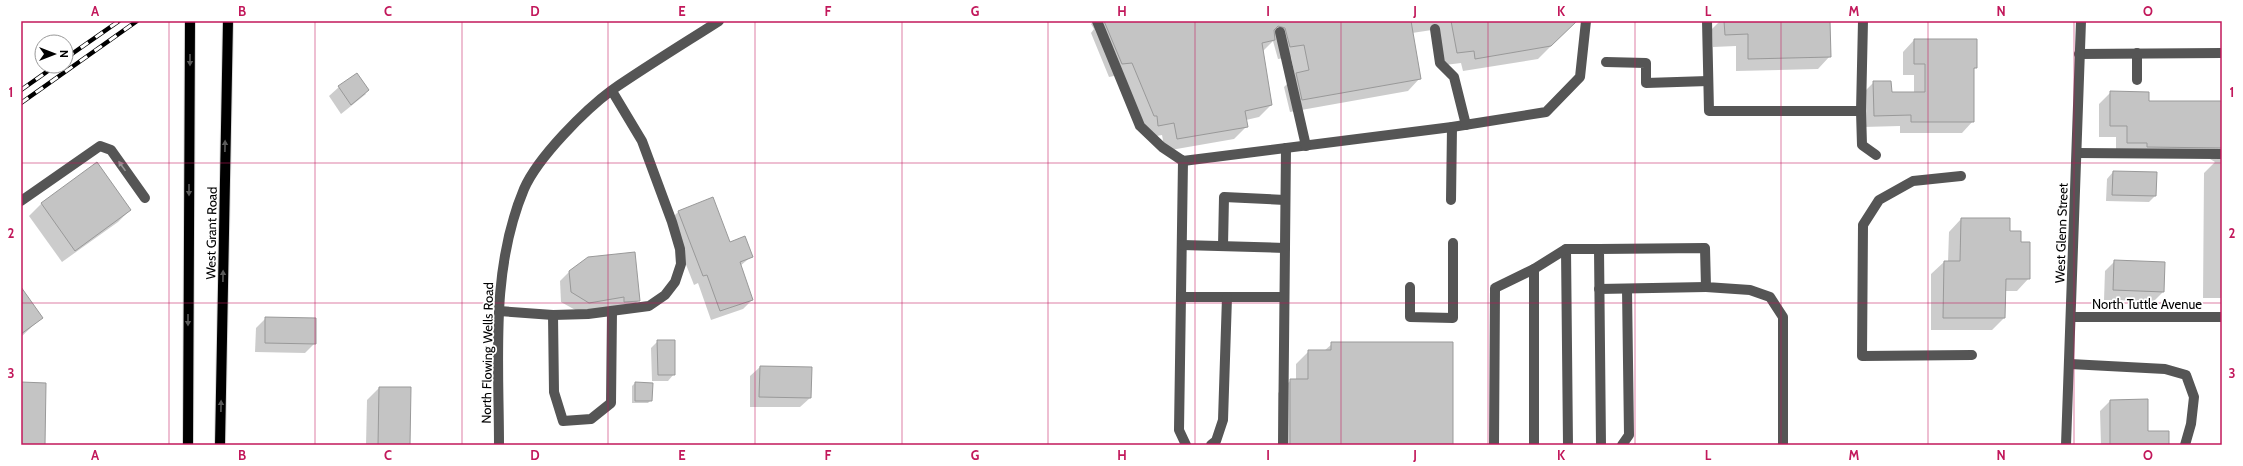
<svg xmlns="http://www.w3.org/2000/svg" width="2243" height="466" viewBox="0 0 2243 466" font-family="Cabin,sans-serif">
	<style>
		.shadow { fill: #0003 }
		.building { fill: #c4c4c4; stroke: #999 }
		.lines { fill: none; stroke-linecap: round; stroke-linejoin: round }
		.major-casing { stroke: #dbdbdb; stroke-width: 12 }
		.minor { stroke: #555; stroke-width: 10 }
		.major { stroke: #000; stroke-width: 10 }
		.rail-casing { stroke: #000; stroke-width: 4.5 }
		.rail { stroke: #fff; stroke-width: 3; stroke-dasharray: 9; stroke-linecap: butt }
		.oneway { fill: #595959 }
		.oneway2 { fill: #999 }
		.grid { fill: none; stroke: #c2185b; stroke-width: 1; stroke-opacity: 0.55 }
		.labels { text-anchor: middle; stroke-width: 3.5; stroke-linejoin: round; paint-order: stroke }
		.street-label { font-size: 13px; fill: #000; stroke: #fff }
		.neatline { fill: none; stroke: #c2185b; stroke-width: 1.5 }
		.grid-label { font-size: 13px; text-anchor: middle; font-weight: bold; fill: #c2185b }
	</style>
	<rect width="100%" height="100%" fill="#fff"/>
	<!-- shadow -->
	<g class="shadow">
		<path d="M1094 21H1569L1570 27 1538 59 1463 71 1461 63 1445 65 1432 30 1412 33 1420 78 1408 91 1290 112 1284 87 1295 76 1291 57 1278 59 1273 41 1263 51 1271 105 1259 117 1246 120 1247 126 1234 139 1165 151 1162 135 1146 138 1119 75 1109 77 1091 33 1094 29 1091 24Z"/>
		<path d="M1720 21H1829L1830 56 1818 69 1736 71V46L1713 47 1712 29Z"/>
		<path d="M1914 40 1976 67 1973 70V121L1962 133H1900V126L1863 127 1862 94 1874 82 1891 93H1914V75H1903V52Z"/>
		<path d="M339 87 365 93 366 94 341 114 329 96Z"/>
		<path d="M2111 92 2148 102H2222V298H2203L2204 173 2215 162 2210 159 2116 154V137H2099V104Z"/>
		<path d="M2113 172 2155 196 2149 202 2106 201 2107 179Z"/>
		<path d="M712 199 729 243 752 256 740 266 752 300 743 309 711 320 698 283 694 285 669 221 678 212Z"/>
		<path d="M42 203 130 210 118 222 62 262 29 216Z"/>
		<path d="M1961 219 2009 232 2020 243 2029 278 2017 291H2004V318L1992 330H1931V274L1944 262H1948L1949 232Z"/>
		<path d="M2115 261 2163 292 2154 301 2104 300 2105 271Z"/>
		<path d="M570 271 639 300 629 310 579 312 561 302 560 281Z"/>
		<path d="M21 290 41 318 21 337Z"/>
		<path d="M266 318 315 343 305 353 255 352 256 328Z"/>
		<path d="M658 341 674 374 668 381H652L651 348Z"/>
		<path d="M1332 344 1452 445H1278V393L1291 380H1296V364L1309 351H1324Z"/>
		<path d="M760 367 810 398 800 407H750V376Z"/>
		<path d="M635 383 651 400 648 403H632V386Z"/>
		<path d="M379 388 409 445H366L367 400Z"/>
		<path d="M2110 401 2147 432 2168 445H2101L2100 411Z"/>
	</g>
	<!-- building -->
	<g class="building">
		<path d="M1104 21H1411L1421 79 1302 100 1296 73 1309 70 1304 45 1290 47 1285 28 1278 26 1274 30 1275 40 1262 43 1272 105 1245 111 1248 127 1177 139 1174 123 1158 126 1157 116H1154L1132 63 1122 64Z"/>
		<path d="M1451 21H1577L1551 46 1475 59 1474 51 1457 53Z"/>
		<path d="M1724 21H1830L1831 57 1748 59V34L1725 35Z"/>
		<path d="M1914 39H1977V68H1974V122H1911V115L1874 116 1873 81H1891L1892 92H1925V64H1914Z"/>
		<path d="M357 73 369 90 351 105 338 86Z"/>
		<path d="M2110 91 2149 92V101H2222V148L2147 147V143H2127V126H2110Z"/>
		<path d="M97 162 131 210 75 251 41 203Z"/>
		<path d="M2113 171 2157 172 2156 196 2112 195Z"/>
		<path d="M713 197 730 242 745 236 753 257 740 262 753 300 720 311 707 275 703 276 678 211Z"/>
		<path d="M1961 218H2010V231H2021V242H2030V279H2006L2005 318H1943L1944 261H1960Z"/>
		<path d="M635 252 640 301 624 302V297L589 303 571 292 569 271 588 257Z"/>
		<path d="M2114 260 2165 262 2164 292 2113 290Z"/>
		<path d="M21 287 43 318 21 334Z"/>
		<path d="M265 317 316 318V344L265 343Z"/>
		<path d="M657 340H675V375H658Z"/>
		<path d="M1331 342H1453V445H1290V379H1308V350H1331Z"/>
		<path d="M760 366 812 367 811 398 759 397Z"/>
		<path d="M21 382 46 383 45 445H21Z"/>
		<path d="M635 382 653 383 652 401H635Z"/>
		<path d="M379 387H411L410 445H378Z"/>
		<path d="M2148 399V431H2169V445H2110V400Z"/>
	</g>
	<g class="lines">
		<!-- major casing -->
		<g class="major-casing">
			<g id="major">
				<path d="M188 445 190 21"/>
				<path d="M220 445 228 21"/>
			</g>
		</g>
		<!-- minor -->
		<g class="minor">
			<path d="M1097 21 1140 126 1162 147 1183 161 1452 127 1546 112 1580 77 1586 21"/>
			<path d="M1707 21 1709 111H1861L1862 145 1876 155"/>
			<path d="M1435 29 1440 63 1454 77 1466 125"/>
			<path d="M1280 32 1306 146"/>
			<path d="M2137 53V80"/>
			<path d="M2079 54 2222 53"/>
			<path d="M1606 62 1646 63V83L1708 81"/>
			<path d="M1861 111 1863 21"/>
			<path d="M2077 153 2222 154"/>
			<path d="M1183 161 1179 430 1186 445"/>
			<path d="M1961 176 1913 181 1879 200 1863 225 1862 356 1972 355"/>
			<path d="M1451 200 1452 127"/>
			<path d="M21 201 100 146 111 150 145 198"/>
			<path d="M1182 245 1285 248"/>
			<path d="M1223 246 1224 197 1285 200"/>
			<path d="M1566 249 1568 445"/>
			<path d="M1410 287V317L1453 318V243"/>
			<path d="M1599 289 1706 287"/>
			<path d="M1181 297H1284"/>
			<path d="M499 311 553 315 588 314 649 306 665 295 675 282 681 264 680 249 672 222 642 141 612 91"/>
			<path d="M553 315 554 392 563 421 591 419 611 403 612 311"/>
			<path d="M2072 317H2222"/>
			<path d="M2070 364 2165 369 2186 375 2194 397 2191 424 2185 445"/>
			<path d="M499 445C499 359 490 270 524 189 538 157 585 110 612 90 647 66 683 44 719 21"/>
			<path d="M1211 445 1216 441 1223 420 1227 297"/>
			<path d="M1283 445 1286 148"/>
			<path d="M1494 445 1495 288 1534 269 1566 249H1599"/>
			<path d="M1534 445V269"/>
			<path d="M1601 445 1599 249 1705 248 1706 287 1750 290 1770 297 1783 317V445"/>
			<path d="M1622 445 1629 435 1627 289"/>
			<path d="M2066 445 2081 21"/>
		</g>
		<!-- major -->
		<use href="#major" class="major"/>
		<!-- rail casing -->
		<g class="rail-casing">
			<g id="rail">
				<path d="M66 58 119 21"/>
				<path d="M21 90 55 66"/>
				<path d="M21 103 137 21"/>
			</g>
		</g>
		<!-- rail -->
		<use href="#rail" class="rail"/>
	</g>
	<!-- one-way arrows -->
	<defs><path id="oneway-solid" d="M-6-.8H1V-3.2L6.5 0L1 3.2V.8H-6Z"/></defs>
	<g class="oneway">
		<use href="#oneway-solid" transform="translate(190 60) rotate(90)"/>
		<use href="#oneway-solid" transform="translate(225 146) rotate(-89)"/>
		<use href="#oneway-solid" transform="translate(189 190) rotate(90)"/>
		<use href="#oneway-solid" transform="translate(223 276) rotate(-89)"/>
		<use href="#oneway-solid" transform="translate(188 320) rotate(90)"/>
		<use href="#oneway-solid" transform="translate(221 406) rotate(-89)"/>
	</g>
	<use class="oneway2" href="#oneway-solid" transform="translate(122 166) rotate(-125)"/>
	<!-- grid -->
	<path class="grid" d="M169 21V445M315 21V445M462 21V445M608 21V445M755 21V445M902 21V445M1048 21V445M1195 21V445M1341 21V445M1488 21V445M1635 21V445M1781 21V445M1928 21V445M2074 21V445M21 163H2222M21 303H2222"/>
	<g class="labels">
		<!-- street labels -->
		<g class="street-label">
			<text transform="translate(211 233) rotate(-89)" y="5">West Grant Road</text>
			<text transform="translate(2061 233) rotate(-88)" y="5">West Glenn Street</text>
			<text x="2147" y="309">North Tuttle Avenue</text>
			<text transform="translate(487 353) rotate(-89)" y="5">North Flowing Wells Road</text>
		</g>
	</g>
	<!-- border -->
	<rect width="2243" height="466" fill="none" stroke="#ffffff" stroke-width="44"/>
	<!-- north arrow -->
	<g transform="translate(54 54) rotate(90)"><circle r="19" fill="#ffffff" stroke="#999999"/>
	<path d="M0-3L7 15L0 10L-7 15Z" fill="#000000"/>
	<text y="-6" font-size="11" font-weight="bold" text-anchor="middle" fill="#000000">N</text>
	</g>
	<rect x="22" y="22" width="2199" height="422" class="neatline"/>
	<g class="grid-label">
		<text x="95" y="16">A</text>
		<text x="242" y="16">B</text>
		<text x="388" y="16">C</text>
		<text x="535" y="16">D</text>
		<text x="682" y="16">E</text>
		<text x="828" y="16">F</text>
		<text x="975" y="16">G</text>
		<text x="1122" y="16">H</text>
		<text x="1268" y="16">I</text>
		<text x="1415" y="16">J</text>
		<text x="1561" y="16">K</text>
		<text x="1708" y="16">L</text>
		<text x="1854" y="16">M</text>
		<text x="2001" y="16">N</text>
		<text x="2148" y="16">O</text>
		<text x="11" y="97">1</text>
		<text x="2232" y="97">1</text>
		<text x="11" y="238">2</text>
		<text x="2232" y="238">2</text>
		<text x="11" y="378">3</text>
		<text x="2232" y="378">3</text>
		<text x="95" y="460">A</text>
		<text x="242" y="460">B</text>
		<text x="388" y="460">C</text>
		<text x="535" y="460">D</text>
		<text x="682" y="460">E</text>
		<text x="828" y="460">F</text>
		<text x="975" y="460">G</text>
		<text x="1122" y="460">H</text>
		<text x="1268" y="460">I</text>
		<text x="1415" y="460">J</text>
		<text x="1561" y="460">K</text>
		<text x="1708" y="460">L</text>
		<text x="1854" y="460">M</text>
		<text x="2001" y="460">N</text>
		<text x="2148" y="460">O</text>
	</g>
</svg>
